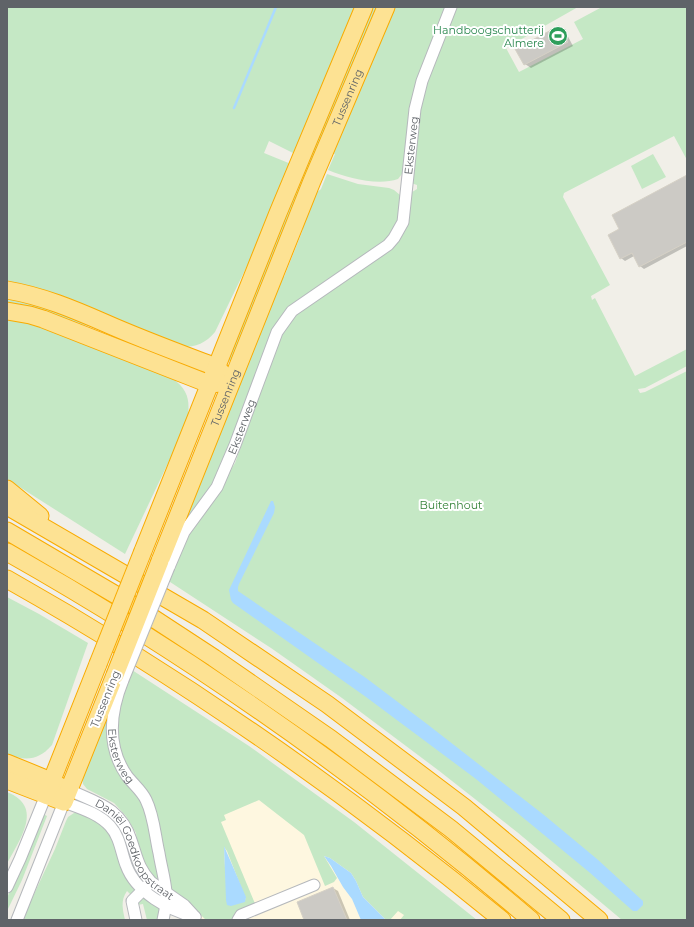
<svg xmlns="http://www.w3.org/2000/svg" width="694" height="927" viewBox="0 0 694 927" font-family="Montserrat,sans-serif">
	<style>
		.commercial { fill: #fef7e0 }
		.green { fill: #c5e8c5; fill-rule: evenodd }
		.water { fill: #aadaff }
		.shadow { fill: #0003 }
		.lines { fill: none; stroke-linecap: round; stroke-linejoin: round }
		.stream { stroke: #aadaff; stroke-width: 2.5 }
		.building { fill: #cccac5; stroke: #d6d1c6 }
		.minor-casing { stroke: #b5b8bc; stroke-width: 13 }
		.highway-casing { stroke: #f9ab00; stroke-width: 19 }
		.minor { stroke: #fff; stroke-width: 11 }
		.highway { stroke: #fde293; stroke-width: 17 }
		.minor-bridge-casing { stroke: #b5b8bc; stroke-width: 13; stroke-linecap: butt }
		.highway-bridge-casing { stroke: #f9ab00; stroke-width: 19; stroke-linecap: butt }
		.minor-bridge { stroke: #fff; stroke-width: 11 }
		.highway-bridge { stroke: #fde293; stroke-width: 17 }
		.labels { text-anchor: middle; stroke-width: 4; stroke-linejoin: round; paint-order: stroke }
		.leisure-label { font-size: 11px; fill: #27864d; stroke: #fff; text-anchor: end }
		.street-label { font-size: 11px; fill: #5f6368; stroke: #fff }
		.park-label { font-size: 11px; fill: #348238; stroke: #fff }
	</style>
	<rect width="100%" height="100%" fill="#f1efe8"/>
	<!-- commercial -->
	<path class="commercial" d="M160 721 426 920H186Z"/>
	<!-- green -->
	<g class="green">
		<path d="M7 7H357L295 154 269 141 264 153 291 164 261 237 215 332C206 343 196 347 182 347L35 289 7 282Z"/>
		<path d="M367 7H378L231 362 226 359Z"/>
		<path d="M388 7H447L405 170 398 179C378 186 347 178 328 170L335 154H333L332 144Z"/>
		<path d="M455 7H578L506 48 519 72 583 39 574 22 602 7H687V160L674 136 564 193 563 197 610 285 591 296 592 300 595 298 635 376 687 349V366L645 388 638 389 640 393 645 392 687 371V920H622L517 832 438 770 342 698 271 648 167 580 188 532 218 490 235 463 280 336 295 314 396 243C408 228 408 212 409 194L417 189V185L411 183 421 95Z"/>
		<path d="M653 154 666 177 642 189 631 166Z"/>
		<path d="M327 174 358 184 389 188 394 190 400 195 402 199V211L394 233 383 242 294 307 231 449 211 489 178 536 282 277H284L302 232 303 228 301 227 311 197 321 189Z"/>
		<path d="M7 293 107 331 7 305Z"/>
		<path d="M7 318 30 321 172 378C190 391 190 402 187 423L125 554 7 479Z"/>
		<path d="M7 597 39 614 88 643 52 745C38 761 25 761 7 754Z"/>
		<path d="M132 670 249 746 354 822 477 920H400L404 915 398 911 390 920H386L363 897 356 881 351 873 330 858 324 856 337 878 334 882 325 886 304 835 259 800 224 815 226 820 221 822 256 906 237 914 231 920H206L189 904 168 890 165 866 132 777 118 746 116 712ZM224 847 227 851 246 900 225 868Z"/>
		<path d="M111 703 108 734 143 803 149 822 160 884 147 875 138 856 136 833 126 816 114 803 87 789 83 784 82 777Z"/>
		<path d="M7 792C45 807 19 840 7 864Z"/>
		<path d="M74 813H82L109 829 137 889 131 895 127 891C120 901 123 910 125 920H22L55 849 66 821 68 817Z"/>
		<path d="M43 814 47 816 22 880 7 911V898Z"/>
		<path d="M143 896 160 905 159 920H147L143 904 137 905 138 900Z"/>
	</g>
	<!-- water -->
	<g class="water">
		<path d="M271 501H273L275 507 274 513 239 584 238 587V591L366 678 427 724 544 815 597 859 643 901V905L637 911H633L589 872 476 779 366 697 233 603 231 600 229 590Z"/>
		<path d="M224 846 246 897 245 902 231 906 227 905 226 900Z"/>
		<path d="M324 856 330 858 351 873 356 881 363 897 386 920H361L352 899 343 887 331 866Z"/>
	</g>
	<!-- shadow -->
	<g class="shadow">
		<path d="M559 27 565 31 573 46 531 68 525 64Z"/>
		<path d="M687 177V246L644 269 640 266 634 256 625 261 621 258 620 229Z"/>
		<path d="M333 888 338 891 350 920H305Z"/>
	</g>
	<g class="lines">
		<!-- stream -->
		<path class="stream" d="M234 108 276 7"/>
	</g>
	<!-- building -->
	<g class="building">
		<path d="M559 26 568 42 524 65 515 49Z"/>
		<path d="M687 175V242L639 267 632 253 620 259 608 235 619 229 612 215Z"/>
		<path d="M333 887 347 920H304L297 902Z"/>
	</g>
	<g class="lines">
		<!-- minor casing -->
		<g class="minor-casing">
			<g id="minor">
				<path id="s1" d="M169 567 184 532 217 487 235 445 277 332 292 311 388 245 394 238 403 222 415 109 422 81 451 7"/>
				<path id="s2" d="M123 680C110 712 106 746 127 776 133 784 142 791 146 800 154 816 155 836 159 853 161 866 165 879 166 892V905L163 920"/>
				<path id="s3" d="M69 790C97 803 121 808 131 840 137 857 138 868 151 882L184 905 195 917"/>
				<path d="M7 887 20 859 46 795"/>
				<path d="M17 920 64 802C80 808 98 813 110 826 120 837 121 852 126 865 136 893 169 910 195 917"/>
				<path d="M136 920 132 901 148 885"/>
				<path d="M238 920 241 915 314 885"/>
			</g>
		</g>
		<!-- highway casing -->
		<g class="highway-casing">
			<g id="highway">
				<path d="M7 290C42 296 73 309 105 323 141 339 179 353 216 367L223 374"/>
				<path d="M7 311 30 315 43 319 209 384 221 383"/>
				<path d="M7 489 40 516"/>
				<path d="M7 506 203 620 327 704 464 807 599 920"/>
				<path d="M7 531 133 605 214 658 331 739 451 829 561 920"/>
				<path d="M143 551 278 213 364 7"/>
				<path d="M7 552C193 657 368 781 531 920"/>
				<path id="s4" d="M160 561 312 181 386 7"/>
				<path d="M7 579C181 677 347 793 502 920"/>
				<path d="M7 763 51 781 61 787"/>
				<path d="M7 780 64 802 115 675"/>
				<path d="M46 795 98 664"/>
			</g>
		</g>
		<!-- minor -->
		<use href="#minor" class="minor"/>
		<!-- highway -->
		<use href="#highway" class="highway"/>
		<!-- minor-bridge casing -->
		<g class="minor-bridge-casing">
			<path id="minor-bridge" d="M123 680 169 567"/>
		</g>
		<!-- highway-bridge casing -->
		<g class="highway-bridge-casing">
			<g id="highway-bridge">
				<path d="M98 664 143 551"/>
				<path d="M115 675 160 561"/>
			</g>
		</g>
		<!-- minor-bridge -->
		<use href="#minor-bridge" class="minor-bridge"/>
		<!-- highway-bridge -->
		<use href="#highway-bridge" class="highway-bridge"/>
	</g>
	<!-- icons -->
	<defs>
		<g id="stadium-disc" transform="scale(1)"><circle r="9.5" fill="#2e9e5b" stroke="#fff"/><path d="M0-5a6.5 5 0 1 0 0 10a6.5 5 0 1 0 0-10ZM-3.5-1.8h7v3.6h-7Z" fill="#fff"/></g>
	</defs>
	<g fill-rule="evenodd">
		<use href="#stadium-disc" x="558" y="36"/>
	</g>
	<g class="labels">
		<!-- leisure labels -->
		<g class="leisure-label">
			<text x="544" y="34">Handboogschutterij<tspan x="544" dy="13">Almere</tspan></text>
		</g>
		<!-- street labels -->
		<g class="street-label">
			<text dy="4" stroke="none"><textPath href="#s4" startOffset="500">Tussenring</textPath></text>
			<text dy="4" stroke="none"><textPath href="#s1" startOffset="507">Eksterweg</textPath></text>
			<text dy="4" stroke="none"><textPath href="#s4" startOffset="176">Tussenring</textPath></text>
			<text dy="4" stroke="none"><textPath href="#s1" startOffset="159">Eksterweg</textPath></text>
			<text transform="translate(105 699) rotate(-68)" y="4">Tussenring</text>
			<text dy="4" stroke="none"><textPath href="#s2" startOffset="79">Eksterweg</textPath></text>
			<text dy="4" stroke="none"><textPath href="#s3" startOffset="93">Daniël Goedkoopstraat</textPath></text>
		</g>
		<!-- park labels -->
		<g class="park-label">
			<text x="451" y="509">Buitenhout</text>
		</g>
	</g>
	<!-- border -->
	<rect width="694" height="927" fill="none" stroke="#5f6368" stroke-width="16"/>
</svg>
